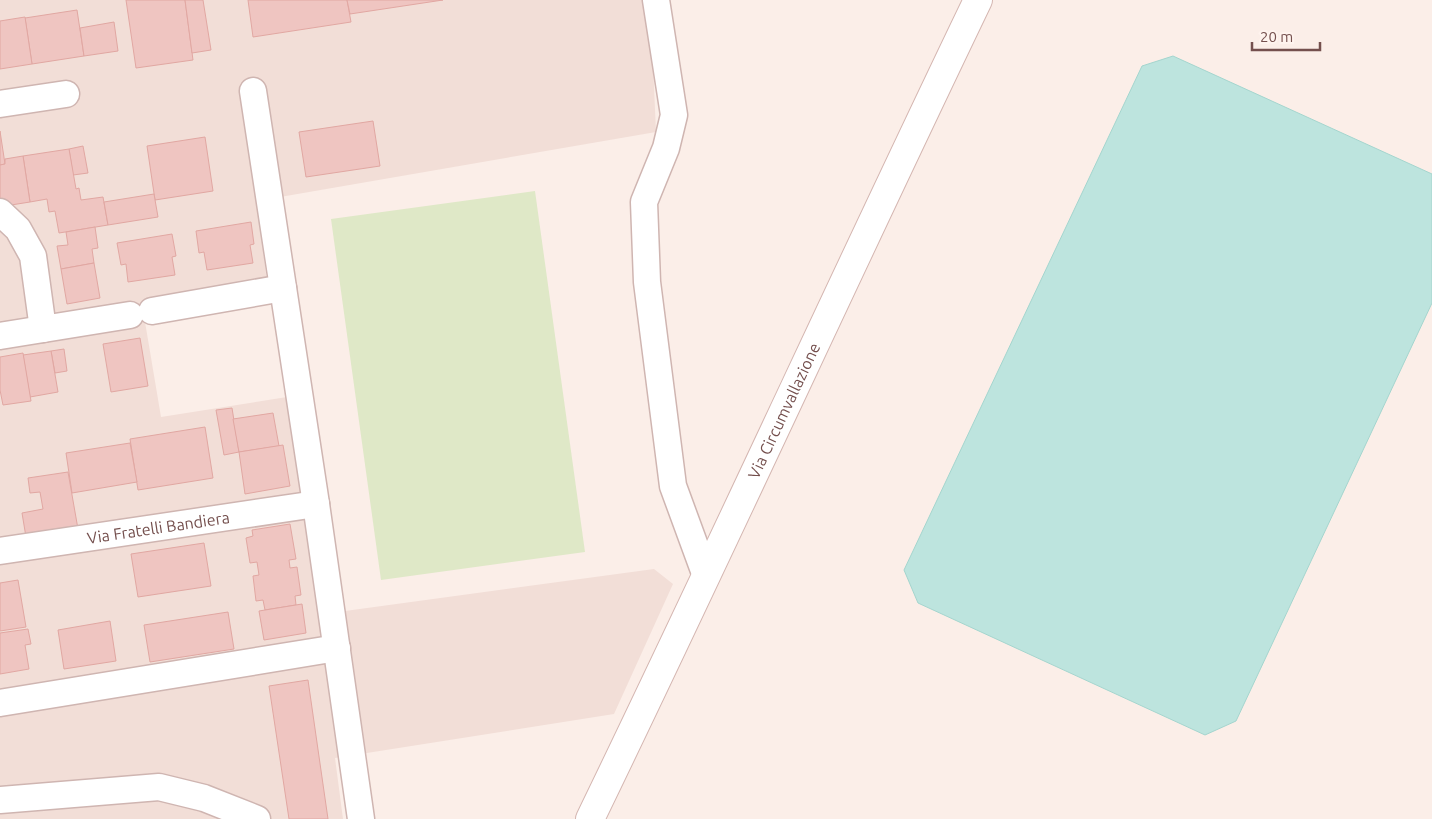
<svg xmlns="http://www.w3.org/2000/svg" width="1432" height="819" viewBox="0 0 1432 819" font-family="Ubuntu,sans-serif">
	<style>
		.residential { fill: #f2ded7 }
		.green { fill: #dfe8c7 }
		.water { fill: #bde4de; stroke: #a4d5ce }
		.building { fill: #efc5c1; stroke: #e1a7a2 }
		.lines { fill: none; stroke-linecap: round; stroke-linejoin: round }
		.street-casing { stroke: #cfb5b1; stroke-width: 29 }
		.secondary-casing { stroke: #d4b6b1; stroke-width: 30 }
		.street { stroke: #fff; stroke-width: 26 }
		.secondary { stroke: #fff; stroke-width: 28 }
		.labels { text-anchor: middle; stroke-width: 4.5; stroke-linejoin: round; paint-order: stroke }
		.street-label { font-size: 16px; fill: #744f4d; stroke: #fef3ee }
	</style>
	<rect width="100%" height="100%" fill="#fbeee8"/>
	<!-- residential -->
	<path class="residential" d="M0 0H646L653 64 656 132 257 201 267 282 142 304 161 417 312 393 345 611 654 569 673 584 614 714 335 758 343 819H0Z"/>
	<!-- green -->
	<path class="green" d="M535 191 585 552 381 580 331 219Z"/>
	<!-- water -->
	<path class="water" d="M1173 56 1432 174V303L1236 721 1205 735 918 603 904 570 1142 66Z"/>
	<!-- building -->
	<g class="building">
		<path d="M126 0H185L193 60 136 68Z"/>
		<path d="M185 0H203L211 50 192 53Z"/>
		<path d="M248 0H347L351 22 253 37Z"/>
		<path d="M347 0H443L350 14Z"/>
		<path d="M77 10 84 56 32 64 25 18Z"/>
		<path d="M25 17 32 64 0 69V21Z"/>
		<path d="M114 22 118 51 84 56 80 28Z"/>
		<path d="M373 121 380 166 306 177 299 132Z"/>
		<path d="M0 131 5 164 0 165Z"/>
		<path d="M205 137 213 191 155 200 147 146Z"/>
		<path d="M83 146 88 173 73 175 69 149Z"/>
		<path d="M69 149 76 189 79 188 81 200 103 197 108 225 59 233 55 211 49 212 47 199 30 202 23 156Z"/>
		<path d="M23 156 30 202 11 205 0 201V165L5 164V159Z"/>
		<path d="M154 194 158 217 108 225 104 202Z"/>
		<path d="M251 222 254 244 250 245 253 263 207 270 204 252 199 253 196 231Z"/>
		<path d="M95 227 98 248 92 249 94 263 61 269 57 246 68 245 66 232Z"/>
		<path d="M172 234 176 256 172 257 175 275 128 282 126 264 121 265 117 243Z"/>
		<path d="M94 263 100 298 67 304 61 269Z"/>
		<path d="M140 338 148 386 111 392 103 344Z"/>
		<path d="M64 349 67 371 55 373 51 351Z"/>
		<path d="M51 351 58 392 30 397 23 355Z"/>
		<path d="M23 353 31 401 3 405 0 390V357Z"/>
		<path d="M232 408 239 452 224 455 216 410Z"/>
		<path d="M273 413 279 446 239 452 233 419Z"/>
		<path d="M205 427 213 478 138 490 130 439Z"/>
		<path d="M130 443 137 482 72 493 66 453Z"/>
		<path d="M283 445 290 486 245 494 239 452Z"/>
		<path d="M68 472 78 529 26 537 22 513 43 509 40 492 30 493 28 478Z"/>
		<path d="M290 524 296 559 289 560 290 568 297 567 301 595 295 596 296 605 265 610 263 600 256 601 253 576 259 575 257 562 250 563 246 538 253 536 252 530Z"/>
		<path d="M204 543 211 586 138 597 131 554Z"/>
		<path d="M18 580 26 627 0 631V583Z"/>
		<path d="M302 604 306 633 264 640 259 611Z"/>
		<path d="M228 612 234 649 150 662 144 625Z"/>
		<path d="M110 621 116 661 64 669 58 630Z"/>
		<path d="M28 629 31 644 25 645 29 669 0 674V633Z"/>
		<path d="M308 680 328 819H289L269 686Z"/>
	</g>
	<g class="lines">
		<!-- street casing -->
		<g class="street-casing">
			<g id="street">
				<path d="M656 0 674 115 666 148 644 202 647 282 673 486 706 576"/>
				<path d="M253 91 316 504 361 819"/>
				<path d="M0 104 66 94"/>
				<path d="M0 212 18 229 33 256 43 329"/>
				<path d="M152 311 283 288"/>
				<path d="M0 336 130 315"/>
				<path id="s1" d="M0 551 316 504"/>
				<path d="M0 703 337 648"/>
				<path d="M0 800 159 787 204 798 257 819"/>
			</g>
		</g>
		<!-- secondary casing -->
		<g class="secondary-casing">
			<g id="secondary">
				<path id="s2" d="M590 819C722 547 847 272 978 0"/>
			</g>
		</g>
		<!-- street -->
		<use href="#street" class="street"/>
		<!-- secondary -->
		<use href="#secondary" class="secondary"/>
	</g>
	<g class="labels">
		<!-- street labels -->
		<g class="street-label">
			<text dy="6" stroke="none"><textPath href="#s2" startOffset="452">Via Circumvallazione</textPath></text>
			<text dy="6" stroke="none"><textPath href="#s1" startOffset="160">Via Fratelli Bandiera</textPath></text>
		</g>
	</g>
	<!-- scale -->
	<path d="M1252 42v8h68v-8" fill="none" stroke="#744f4d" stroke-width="2.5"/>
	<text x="1260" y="42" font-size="15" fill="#744f4d" stroke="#fef3ee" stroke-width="4" paint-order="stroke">20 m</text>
</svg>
